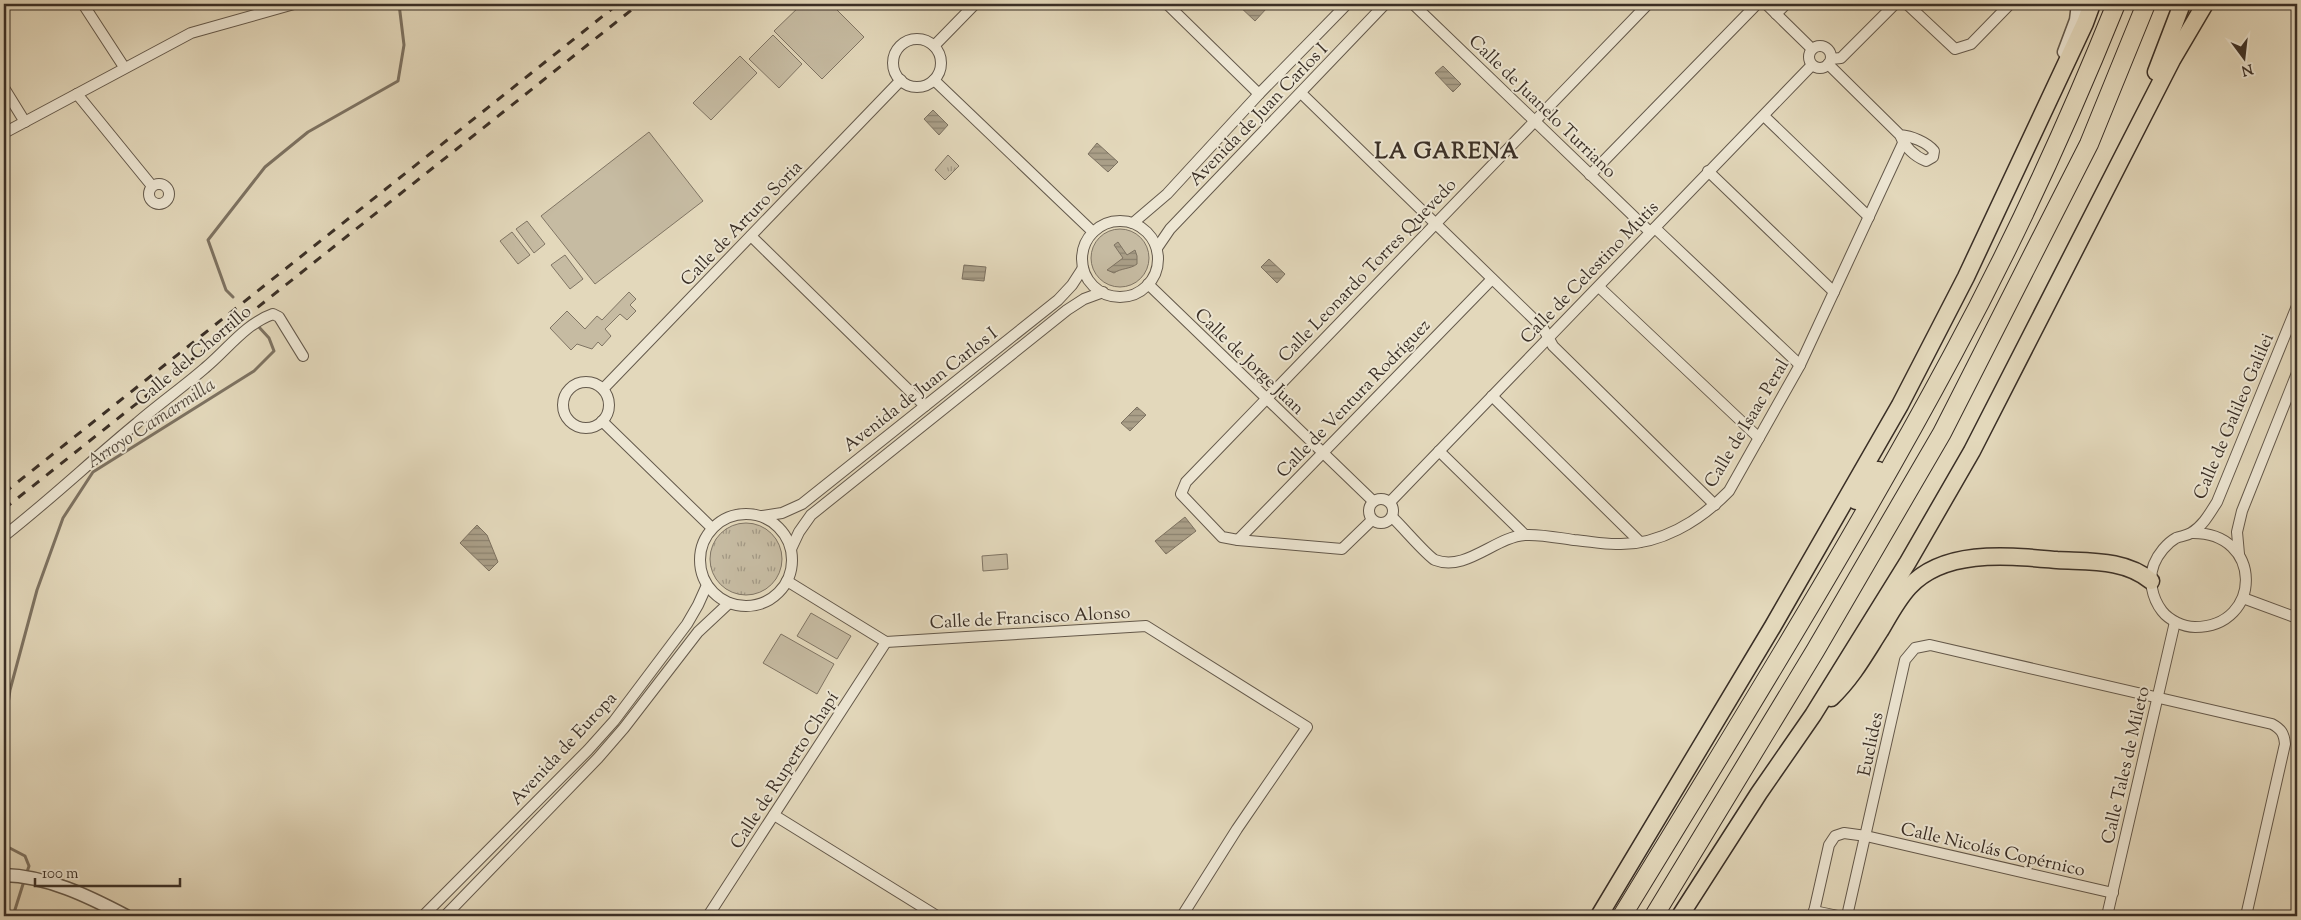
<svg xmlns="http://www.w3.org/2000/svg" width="2301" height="920" viewBox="0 0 2301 920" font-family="'Sorts Mill Goudy',serif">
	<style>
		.grass { fill: url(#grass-tufts); stroke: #807564 }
		.garden { fill: #c6bba2; stroke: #807564 }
		.water { fill: url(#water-rules); stroke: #7d7261 }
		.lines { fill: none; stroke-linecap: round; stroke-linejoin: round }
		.stream { stroke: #7d7261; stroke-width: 3 }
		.minor-casing { stroke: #64594b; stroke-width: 12 }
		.tertiary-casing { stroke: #64594b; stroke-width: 15 }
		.trunk-casing { stroke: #3a2f26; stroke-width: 19 }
		.motorway-casing { stroke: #3a2f26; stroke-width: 20 }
		.minor { stroke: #ede6d3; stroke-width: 10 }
		.tertiary { stroke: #ede6d3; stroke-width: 12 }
		.trunk { stroke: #e3d8bb; stroke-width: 16 }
		.motorway { stroke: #e3d8bb; stroke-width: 18 }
		.rail { stroke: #3a2f26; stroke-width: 3; stroke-dasharray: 9 9; stroke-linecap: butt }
		.labels { text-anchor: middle; stroke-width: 4; stroke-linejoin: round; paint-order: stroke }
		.street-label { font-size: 18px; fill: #3a2f26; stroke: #ede6d3 }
		.water-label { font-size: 19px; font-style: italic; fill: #564b3e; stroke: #ede6d3 }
		.district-label { font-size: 22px; font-weight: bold; letter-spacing: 1px; fill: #3a2f26; stroke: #ede6d3 }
	</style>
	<defs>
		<pattern id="grass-tufts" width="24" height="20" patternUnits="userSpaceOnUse" patternTransform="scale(1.25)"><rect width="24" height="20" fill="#c6bba2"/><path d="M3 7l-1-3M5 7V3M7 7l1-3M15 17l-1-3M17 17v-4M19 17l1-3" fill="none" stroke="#a29884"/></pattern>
		<pattern id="water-rules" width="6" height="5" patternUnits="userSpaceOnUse" patternTransform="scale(1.25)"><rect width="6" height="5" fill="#aa9f88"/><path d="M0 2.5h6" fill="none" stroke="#8b826f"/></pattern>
	</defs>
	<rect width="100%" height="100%" fill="#e3d8bb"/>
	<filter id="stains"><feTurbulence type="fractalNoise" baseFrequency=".004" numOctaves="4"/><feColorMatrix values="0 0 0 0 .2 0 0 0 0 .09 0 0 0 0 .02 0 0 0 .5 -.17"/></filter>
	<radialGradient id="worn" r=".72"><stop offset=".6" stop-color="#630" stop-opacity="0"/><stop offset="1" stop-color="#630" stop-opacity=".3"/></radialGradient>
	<!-- grass -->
	<g class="grass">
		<path d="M948 155 959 166 945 180 935 170Z"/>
		<circle cx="746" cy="559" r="36"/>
	</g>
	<!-- garden -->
	<g class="garden">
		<path d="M802 4H831L864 37 822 79 774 31Z"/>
		<path d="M773 35 802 64 779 88 749 59Z"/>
		<path d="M740 56 757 73 711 120 693 103Z"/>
		<path d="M649 132 703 201 595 284 541 216Z"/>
		<path d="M527 221 545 244 534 253 516 229Z"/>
		<circle cx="1120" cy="258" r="29"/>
		<path d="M512 232 530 255 518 264 500 241Z"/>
		<path d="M565 255 583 279 570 289 551 265Z"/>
		<path d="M629 292 636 299 630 305 636 311 627 320 620 314 605 329 611 336 602 346 598 342 592 349 577 344 571 350 550 328 567 311 585 329 597 316 602 320Z"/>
		<path d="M1007 554 1008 569 983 571 982 556Z"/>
		<path d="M811 613 851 636 837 659 797 636Z"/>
		<path d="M781 634 834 664 817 694 763 663Z"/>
	</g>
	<!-- water -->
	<g class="water">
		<path d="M1237 4H1262L1267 8 1255 21Z"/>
		<path d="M1443 66 1461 84 1453 92 1435 73Z"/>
		<path d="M933 110 948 125 939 135 924 119Z"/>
		<path d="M1097 143 1118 162 1108 172 1088 154Z"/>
		<path d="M1118 242 1127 255 1135 250 1137 256V264C1131 269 1121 268 1114 273L1107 270 1123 258 1114 245Z"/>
		<path d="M1269 259 1285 274 1277 283 1261 267Z"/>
		<path d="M964 265 986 267 984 281 962 279Z"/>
		<path d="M1137 407 1146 415 1130 431 1121 423Z"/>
		<path d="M1185 517 1196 531 1166 554 1155 541Z"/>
		<path d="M477 525 487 535 498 562 489 571 460 543Z"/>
	</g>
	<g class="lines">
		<!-- stream -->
		<g class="stream">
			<path d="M233 297 226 290 208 240 265 167 308 132 398 81 404 45 399 4"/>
			<path d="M4 733 10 690 37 590 63 518 93 472 254 371 274 351 269 338 258 326"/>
			<path d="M4 845 25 856 29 866 26 875"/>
			<path d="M13 916 24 881"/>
		</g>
		<!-- minor casing -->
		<g class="minor-casing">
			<g id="minor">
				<path d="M83 4 124 67"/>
				<path d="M1167 4 1259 94"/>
				<path d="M1413 4 1650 232"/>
				<path d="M1766 4 1812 49"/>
				<path d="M1907 4 1955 49 1971 44 2010 4"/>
				<path d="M1776 14 1786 4"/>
				<circle cx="917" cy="63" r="24"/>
				<path d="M934 46 975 4"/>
				<circle cx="1820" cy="57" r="11"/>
				<path d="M1831 59 1841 58 1895 4"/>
				<path d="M1828 64 1900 135C1905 147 1914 156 1926 161L1933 157 1934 151C1927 142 1911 136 1900 135"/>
				<path d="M934 80 1093 232"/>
				<path d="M4 88 25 122"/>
				<path d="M1301 93 1543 328 1553 346 1715 505"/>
				<path d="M77 94 152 186"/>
				<path d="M1764 116 1869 217"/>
				<path d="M4 133 191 33 294 4"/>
				<path d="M1708 171 1834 292"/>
				<path d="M1590 175 1757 4"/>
				<circle cx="159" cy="194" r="10"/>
				<circle cx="1120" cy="259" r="38"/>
				<path d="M1133 223 1167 194 1259 94 1347 4"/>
				<path d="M1655 228 1800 365"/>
				<path d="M751 236 925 406"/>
				<path d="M1157 248 1170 229 1385 4"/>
				<path d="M1148 284 1373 501"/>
				<path d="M1599 287 1759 438"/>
				<circle cx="586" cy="405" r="23"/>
				<path d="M603 389 901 80"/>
				<path d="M1492 396 1640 542"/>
				<path d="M602 421 712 528"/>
				<path d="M1439 451 1525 535"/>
				<circle cx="1381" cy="511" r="12"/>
				<path d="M1390 502 1812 65"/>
				<circle cx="746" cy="560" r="46"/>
				<path d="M762 516 782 513 802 504 1058 300 1072 285 1083 268"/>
				<path d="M1392 517C1401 525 1427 556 1435 560 1466 572 1495 537 1525 535 1540 534 1559 538 1574 540 1588 541 1602 544 1616 544 1659 546 1700 521 1729 491L1800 365 1903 143"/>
				<path d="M1372 520 1342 549 1238 540 1222 537 1181 494 1186 482 1648 4"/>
				<path d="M2191 533C2264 531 2263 627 2195 627 2183 627 2169 620 2162 611 2152 598 2148 579 2154 564 2158 554 2167 543 2176 538 2181 536 2186 536 2191 533 2203 526 2210 513 2217 502L2297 306"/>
				<path d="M4 536C50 500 92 460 137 423 159 404 183 387 205 368 227 350 245 324 273 314L279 317 303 356"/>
				<path d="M1238 540 1492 279"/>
				<path d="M791 549 799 532 811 515 1067 310 1084 299 1103 292"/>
				<path d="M2239 554 2237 532 2242 511 2297 373"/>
				<path d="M787 581 886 642 1146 626 1307 727 1237 829 1182 916"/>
				<path d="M2243 598 2297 618"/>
				<path d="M774 815 937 916"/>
				<path d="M1814 911 1838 916"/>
				<path d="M423 916 588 750 614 721 687 624 698 605 707 585"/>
				<path d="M445 916 598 758 624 728 698 632 729 603"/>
				<path d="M708 916 886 642"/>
				<path d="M1813 916 1829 845 1835 836 1844 833 1866 836 2113 893"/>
				<path d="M1847 916 1905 660 1915 648 1930 645 2272 724C2281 729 2284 733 2285 744L2246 916"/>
				<path d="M2107 916 2175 622"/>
			</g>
		</g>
		<!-- tertiary casing -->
		<g class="tertiary-casing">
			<g id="tertiary">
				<path d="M2064 52 2076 20 2078 4"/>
				<path d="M4 875C47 876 88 896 126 916"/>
			</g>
		</g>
		<!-- trunk casing -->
		<g class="trunk-casing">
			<g id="trunk">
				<path d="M2156 72 2182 4"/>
				<path d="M1856 501 1878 470"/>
				<path d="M1831 698C1852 678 1864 656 1880 631 1889 616 1897 600 1909 587 1945 548 2010 556 2057 560 2089 562 2125 559 2151 581"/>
				<path d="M1599 916 1773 626 1900 405 1966 277 2085 23 2092 4"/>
				<path d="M1680 916 1759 793 1813 715 1908 562 1972 451 2172 60 2205 4"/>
			</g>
		</g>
		<!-- motorway casing -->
		<g class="motorway-casing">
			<g id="motorway">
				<path d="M1622 916C1735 731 1850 546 1953 354 2014 241 2068 123 2116 4"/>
				<path d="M1654 916 1815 651 1942 433 2089 144 2146 4"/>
			</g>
		</g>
		<!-- minor -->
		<use href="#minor" class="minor"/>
		<!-- tertiary -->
		<use href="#tertiary" class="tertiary"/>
		<!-- trunk -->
		<use href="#trunk" class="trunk"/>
		<!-- motorway -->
		<use href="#motorway" class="motorway"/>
		<!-- rail -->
		<g class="rail">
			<path d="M4 493 618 4"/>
			<path d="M4 509 639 4"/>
		</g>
	</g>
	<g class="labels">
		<!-- street labels -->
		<g class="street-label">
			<text transform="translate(1543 106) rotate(44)" y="6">Calle de Juanelo Turriano</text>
			<text transform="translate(1258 114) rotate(-46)" y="6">Avenida de Juan Carlos I</text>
			<text transform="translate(741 223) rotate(-46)" y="6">Calle de Arturo Soria</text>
			<text transform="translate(1367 270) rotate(-46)" y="6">Calle Leonardo Torres Quevedo</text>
			<text transform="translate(1589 272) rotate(-46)" y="6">Calle de Celestino Mutis</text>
			<text transform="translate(193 355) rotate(-40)" y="6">Calle del Chorrillo</text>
			<text transform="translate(1250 361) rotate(44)" y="6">Calle de Jorge Juan</text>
			<text transform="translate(920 389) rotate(-38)" y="6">Avenida de Juan Carlos I</text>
			<text transform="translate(1353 398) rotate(-46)" y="6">Calle de Ventura Rodríguez</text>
			<text transform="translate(2233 416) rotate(-67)" y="6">Calle de Galileo Galilei</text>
			<text transform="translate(1746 423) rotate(-59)" y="6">Calle de Isaac Peral</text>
			<text transform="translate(1030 617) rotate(-3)" y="6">Calle de Francisco Alonso</text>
			<text transform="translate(1870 744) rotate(-78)" y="6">Euclides</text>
			<text transform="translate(563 748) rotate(-47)" y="6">Avenida de Europa</text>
			<text transform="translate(2125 765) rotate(-77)" y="6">Calle Tales de Mileto</text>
			<text transform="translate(784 770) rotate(-57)" y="6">Calle de Ruperto Chapí</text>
			<text transform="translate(1993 849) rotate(13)" y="6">Calle Nicolás Copérnico</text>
		</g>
		<!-- water labels -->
		<g class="water-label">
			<text transform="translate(150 422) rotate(-33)" y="7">Arroyo Camarmilla</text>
		</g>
		<!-- district labels -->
		<g class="district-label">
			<text x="1447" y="158">LA GARENA</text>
		</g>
	</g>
	<!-- margin -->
	<rect width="2301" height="920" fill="none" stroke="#e3d8bb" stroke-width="20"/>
	<rect x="5" y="5" width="2291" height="910" fill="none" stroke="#3a2f26" stroke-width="2.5"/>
	<rect x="10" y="10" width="2281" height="900" fill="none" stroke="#3a2f26"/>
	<!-- north arrow -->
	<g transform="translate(2244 58) rotate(165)" stroke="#ede6d3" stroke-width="4" paint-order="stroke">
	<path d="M0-4L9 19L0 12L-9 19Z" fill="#3a2f26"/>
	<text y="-8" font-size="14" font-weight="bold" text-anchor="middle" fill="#3a2f26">N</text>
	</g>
	<!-- scale -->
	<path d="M35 878v8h145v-8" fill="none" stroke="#3a2f26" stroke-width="2.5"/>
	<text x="42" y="878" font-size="15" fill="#3a2f26" stroke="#ede6d3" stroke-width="4" paint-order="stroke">100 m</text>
	<rect width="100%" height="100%" filter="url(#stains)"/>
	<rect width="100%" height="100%" fill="url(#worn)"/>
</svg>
